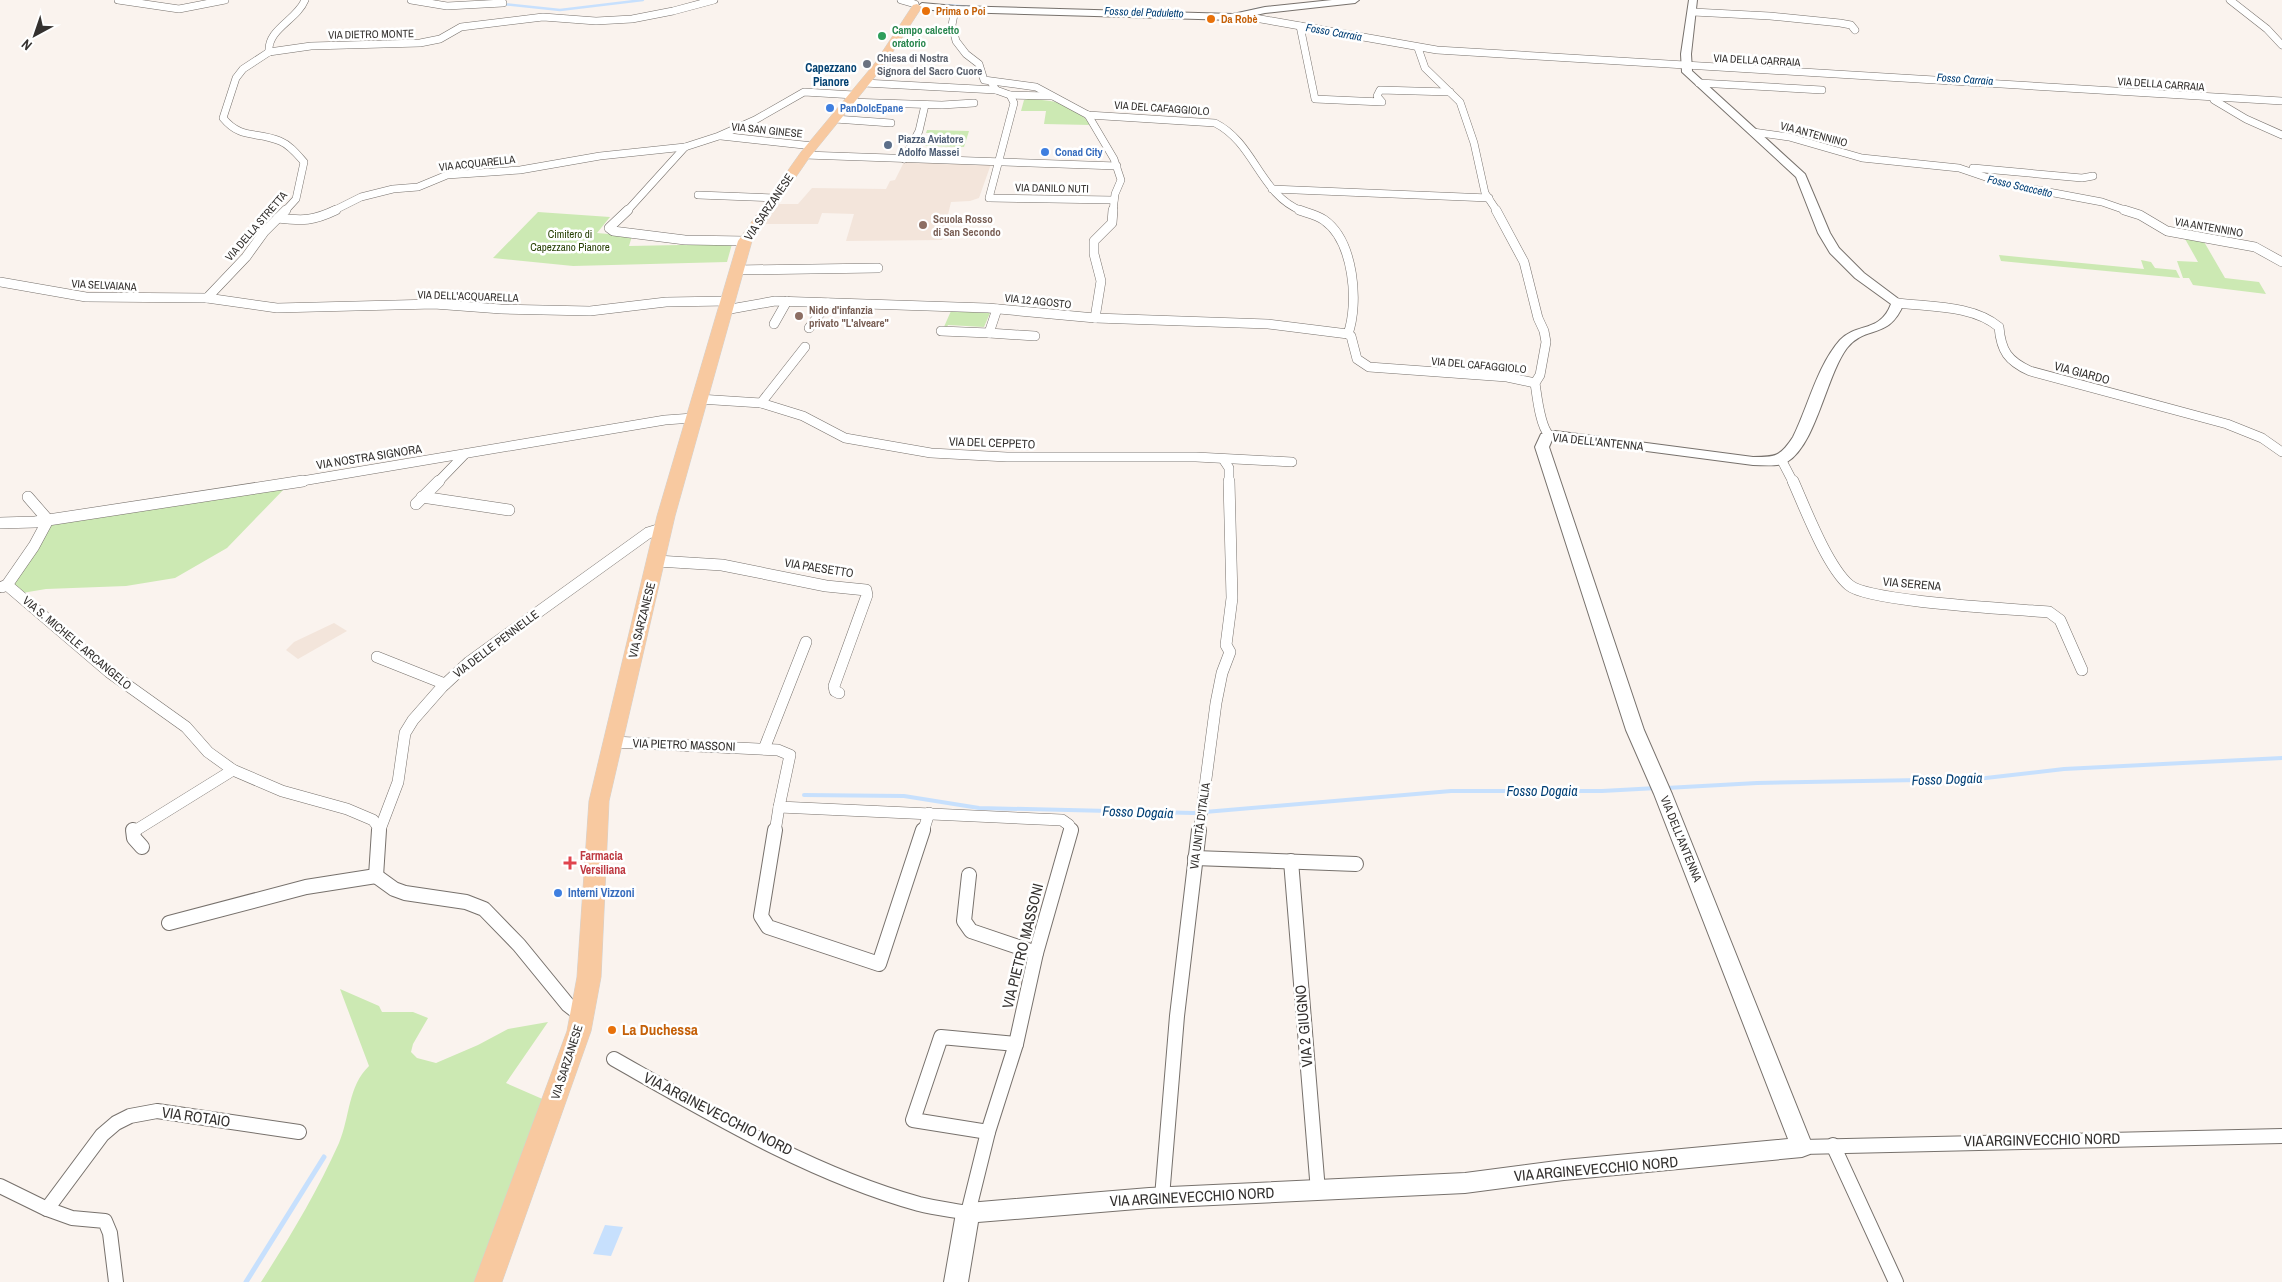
<svg xmlns="http://www.w3.org/2000/svg" width="2282" height="1282" viewBox="0 0 2282 1282" font-family="'Archivo Narrow',sans-serif">
	<style>
		.built { fill: #f3e5db }
		.green { fill: #cce9b3 }
		.water { fill: #c7e0fd }
		.lines { fill: none; stroke-linecap: round; stroke-linejoin: round }
		.stream-far2 { stroke: #c7e0fd; stroke-width: 2.5 }
		.stream-far1 { stroke: #c7e0fd; stroke-width: 4 }
		.stream { stroke: #c7e0fd; stroke-width: 5 }
		.street-far3-casing { stroke: #77716c; stroke-width: 8 }
		.street-far2-casing { stroke: #77716c; stroke-width: 10 }
		.street-far1-casing { stroke: #77716c; stroke-width: 12 }
		.street-casing { stroke: #77716c; stroke-width: 16 }
		.secondary-casing { stroke: #77716c; stroke-width: 2 }
		.primary-casing { stroke: #d2d2d1; stroke-width: 1 }
		.street-far3 { stroke: #fff; stroke-width: 7 }
		.street-far2 { stroke: #fff; stroke-width: 9 }
		.street-far1 { stroke: #fff; stroke-width: 11 }
		.street { stroke: #fff; stroke-width: 14 }
		.secondary { fill: #fff; fill-rule: evenodd }
		.primary { fill: #f8c9a0; fill-rule: evenodd }
		.food-dot { fill: #e8710a; stroke: #fff; stroke-width: 2 }
		.leisure-dot { fill: #2e9e5b; stroke: #fff; stroke-width: 2 }
		.worship-dot { fill: #6b7280; stroke: #fff; stroke-width: 2 }
		.shop-dot { fill: #3f7fe0; stroke: #fff; stroke-width: 2 }
		.service-dot { fill: #5c6f8a; stroke: #fff; stroke-width: 2 }
		.education-dot { fill: #8d6e63; stroke: #fff; stroke-width: 2 }
		.health-dot { fill: #e0444e; stroke: #fff; stroke-width: 2 }
		.labels { text-anchor: middle; stroke-width: 5; stroke-linejoin: round; paint-order: stroke }
		.far-food-label { font-size: 11px; font-weight: bold; fill: #c56008; stroke: #fff; text-anchor: start }
		.far-water-label { font-size: 11px; font-style: italic; fill: #003e74; stroke: #fff }
		.far-leisure-label { font-size: 11px; font-weight: bold; fill: #27864d; stroke: #fff; text-anchor: start }
		.far-street-label { font-size: 11px; fill: #34312f; stroke: #fff }
		.far-worship-label { font-size: 11px; font-weight: bold; fill: #5b616d; stroke: #fff; text-anchor: start }
		.far-shop-label { font-size: 11px; font-weight: bold; fill: #366cbe; stroke: #fff; text-anchor: start }
		.far-service-label { font-size: 11px; font-weight: bold; fill: #4e5e75; stroke: #fff; text-anchor: start }
		.far-education-label { font-size: 11px; font-weight: bold; fill: #785e54; stroke: #fff; text-anchor: start }
		.far-park-label { font-size: 11px; fill: #274005; stroke: #fff }
		.far-quarter-label { font-size: 12px; font-weight: bold; fill: #034171; stroke: #fff }
		.street-label { font-size: 12px; fill: #34312f; stroke: #fff }
		.health-label { font-size: 12px; font-weight: bold; fill: #be3a42; stroke: #fff; text-anchor: start }
		.shop-label { font-size: 12px; font-weight: bold; fill: #366cbe; stroke: #fff; text-anchor: start }
		.water-label { font-size: 14px; font-style: italic; fill: #003e74; stroke: #fff }
		.near-street-label { font-size: 15px; fill: #34312f; stroke: #fff }
		.near-food-label { font-size: 15px; font-weight: bold; fill: #c56008; stroke: #fff; text-anchor: start }
	</style>
	<rect width="100%" height="100%" fill="#faf3ee"/>
	<!-- built -->
	<g class="built">
		<path d="M904 162 991 164 979 198 970 201 951 202 942 240 846 241 854 214 822 213 818 224H763L776 204H798L812 188 886 189 890 181 895 180Z"/>
		<path d="M334 623 347 631 298 659 286 650 294 642Z"/>
	</g>
	<!-- green -->
	<g class="green">
		<path d="M1028 99C1054 100 1073 103 1091 125L1044 124 1046 111H1021L1024 100Z"/>
		<path d="M927 130 969 131 964 147 925 146 932 133H926Z"/>
		<path d="M538 212 610 217 597 233 632 236 629 246 732 244 727 262 573 266 493 258Z"/>
		<path d="M2184 237 2203 240 2225 278 2259 282 2266 294 2193 285 2189 278H2183L2177 261 2198 262Z"/>
		<path d="M1999 255 2144 269 2141 260 2151 262 2155 268 2176 270 2180 278 2001 261Z"/>
		<path d="M951 311 990 313 984 327 948 325 946 329H943Z"/>
		<path d="M287 486 227 548 175 578 126 586 46 589 22 593 12 585 51 525Z"/>
		<path d="M340 989 379 1006 382 1012H413L428 1018 413 1044 411 1052 417 1058 436 1063 478 1045 508 1029 548 1022 506 1083 547 1101 483 1282H261C290 1237 317 1192 339 1143 350 1117 348 1086 369 1066Z"/>
	</g>
	<!-- water -->
	<path class="water" d="M605 1225 623 1227 611 1256 593 1254Z"/>
	<g class="lines">
		<!-- stream-far2 -->
		<g class="stream-far2">
			<path d="M503 4 560 10 643 0"/>
			<path d="M946 5 972 7"/>
			<path d="M1153 12H1176"/>
			<path d="M1240 13 1262 8"/>
		</g>
		<!-- stream-far1 -->
		<g class="stream-far1">
			<path d="M1666 788 1757 783 1977 779 2064 769 2282 758"/>
			<path d="M804 795 904 796 979 808 1193 813 1451 791H1602L1657 788"/>
		</g>
		<!-- stream -->
		<path class="stream" d="M246 1282 324 1157"/>
		<!-- street-far3 casing -->
		<g class="street-far3-casing">
			<g id="street-far3">
				<path d="M118 0 179 9 225 0"/>
				<path d="M411 0 447 6 503 3"/>
				<path d="M901 0 915 4"/>
				<path d="M2230 0 2267 29 2282 45"/>
				<path d="M955 9 952 25 956 41 966 54 979 64 984 80 1036 87 1088 115 1215 123C1255 143 1260 195 1302 211"/>
				<path d="M1693 12 1770 16 1840 23 1851 25 1855 30"/>
				<path d="M1233 17 1255 18 1437 50 2282 101"/>
				<path d="M1300 26 1315 99 1382 102 1377 96 1380 90 1450 92"/>
				<path d="M1418 48 1425 68 1460 102 1474 143 1485 193 1497 211"/>
				<path d="M269 52 311 46 420 43 440 39 461 27 543 17 596 21 632 19 673 11 714 0"/>
				<path d="M269 52C267 29 297 20 305 0"/>
				<path d="M269 52 243 69 236 78 223 118C241 140 257 131 280 141 290 145 297 154 304 162L296 199 285 211"/>
				<path d="M991 82 996 90 1010 95 1014 103 989 198 1114 200"/>
				<path d="M864 83 996 90"/>
				<path d="M1699 83 1822 90"/>
				<path d="M1010 95 1051 96"/>
				<path d="M2214 100 2246 119 2282 135"/>
				<path d="M848 102 942 105 974 103"/>
				<path d="M1088 115 1114 159 1121 180 1115 194 1113 211"/>
				<path d="M835 119 891 123"/>
				<path d="M1753 132 1789 137 1862 158 1959 168 2006 184 2102 202 2128 211"/>
				<path d="M721 136 813 146"/>
				<path d="M805 155 1117 166"/>
				<path d="M904 159 919 131 925 105"/>
				<path d="M1973 168 2082 178 2093 176"/>
				<path d="M1272 189 1489 198"/>
				<path d="M698 195 774 198"/>
				<path d="M333 211 361 197 393 189 418 187 447 175 520 170 600 156 685 147"/>
				<path d="M627 211 685 147 719 136 755 120 804 92 854 95"/>
			</g>
		</g>
		<!-- street-far2 casing -->
		<g class="street-far2-casing">
			<g id="street-far2">
				<path d="M628 210 609 228 613 231 685 240 745 241"/>
				<path d="M1299 210C1307 213 1317 215 1324 220 1354 241 1359 303 1348 334"/>
				<path d="M1496 210 1524 262 1538 318 1544 331 1546 342 1540 375 1535 383C1537 396 1540 426 1549 435"/>
				<path d="M2124 210 2140 215 2167 231 2255 247 2282 262"/>
				<path d="M278 218C303 221 313 221 336 210"/>
				<path d="M736 270 878 268"/>
				<path d="M0 282 86 297 207 298 277 308 434 304 501 309 590 311 666 302 727 301"/>
				<path d="M207 298 246 257 264 232 286 210"/>
				<path d="M1898 303C1930 307 1973 305 1999 327 2001 351 2008 361 2030 371L2227 424 2262 438 2282 452"/>
				<path d="M725 310 775 301 988 308 1095 318 1268 324 1348 334"/>
				<path d="M1095 318 1101 281 1094 254V241L1112 223 1113 210"/>
				<path d="M774 324 787 301"/>
				<path d="M809 328 828 303"/>
				<path d="M941 331 989 333 997 309"/>
				<path d="M989 333 1035 336"/>
				<path d="M1348 334 1351 336 1357 359 1369 367 1507 377 1535 383"/>
				<path d="M699 399 761 403 803 416 845 438 931 453 1007 457H1196L1292 462"/>
				<path d="M761 403 805 347"/>
				<path d="M1223 459 1229 468V482"/>
				<path d="M1781 459 1793 482"/>
				<path d="M296 482 665 420 693 418"/>
				<path d="M438 482 465 454"/>
			</g>
		</g>
		<!-- street-far1 casing -->
		<g class="street-far1-casing">
			<g id="street-far1">
				<path d="M1793 481C1805 508 1827 566 1849 585 1868 602 2015 609 2049 612L2060 620 2082 670"/>
				<path d="M28 497 48 520"/>
				<path d="M422 497 509 510"/>
				<path d="M416 504 439 481"/>
				<path d="M0 523 35 522 303 481"/>
				<path d="M657 561 722 565 826 586 866 590 867 595 834 686 835 691 839 693"/>
				<path d="M7 585 109 672 186 727 208 752 233 770 282 791 347 809 373 820 379 828"/>
				<path d="M2 587 7 585 34 546 48 520"/>
				<path d="M377 657 445 684"/>
				<path d="M613 742 778 750 790 755 779 807 1062 820 1069 825 1071 832"/>
				<path d="M764 749 806 642"/>
				<path d="M133 832 233 770"/>
				<path d="M379 832 398 782 405 733 413 720 442 687 469 662 648 533 664 528"/>
				<path d="M775 832 779 807"/>
				<path d="M923 832 929 813"/>
				<path d="M1199 832 1216 703 1222 673 1230 652 1226 645 1232 598 1229 481"/>
			</g>
		</g>
		<!-- street casing -->
		<g class="street-casing">
			<g id="street">
				<path d="M133 830 134 838 142 847"/>
				<path d="M775 830 761 916 768 927 879 964 923 830"/>
				<path d="M1195 858 1356 864"/>
				<path d="M1291 861 1318 1191"/>
				<path d="M969 875 964 921 971 931 1036 953"/>
				<path d="M376 876 379 830"/>
				<path d="M376 876 394 889 405 893 466 902 484 909 519 945 568 1005 581 1015"/>
				<path d="M169 923 306 887 376 876"/>
				<path d="M614 1059C711 1114 811 1174 919 1204 935 1208 952 1210 968 1213L988 1132 1016 1044 1036 953 1071 830"/>
				<path d="M988 1132 913 1120 941 1037 1016 1044"/>
				<path d="M1833 1145 1896 1282"/>
				<path d="M1802 1147 2282 1136"/>
				<path d="M0 1186 47 1209 72 1218 105 1221 110 1233 116 1282"/>
				<path d="M1162 1197 1177 1016 1199 830"/>
				<path d="M47 1209 102 1135 116 1123 130 1116 157 1111 299 1132"/>
			</g>
		</g>
		<!-- secondary casing -->
		<g class="secondary-casing">
			<g id="secondary">
				<path d="M1332 0H1359L1355 3 1265 13 1233 20 955 12 922 9 918 6 922 3 955 6 1233 14 1265 7Z"/>
				<path d="M1689 0H1697L1691 54 1692 71 1805 174 1830 233 1839 248 1864 273 1904 303C1889 341 1866 324 1847 348 1826 376 1816 445 1787 462 1777 467 1764 465 1753 465L1555 439 1552 440 1549 447 1644 730 1672 794 1813 1147 1810 1154 1802 1157 1564 1180 1465 1193 1149 1208 978 1222 968 1282H944L956 1213 960 1206 968 1203 1149 1188 1465 1173 1564 1160 1788 1139 1654 794 1626 730 1535 447 1541 434 1555 431 1753 457C1775 457 1780 457 1793 437 1808 407 1817 366 1840 340 1858 322 1880 333 1891 304L1855 278 1830 253 1818 233 1796 177 1682 72 1681 54Z"/>
			</g>
		</g>
		<!-- primary casing -->
		<g class="primary-casing">
			<path id="primary" d="M917 4 922 7 883 67 809 158 752 241 675 516 609 801 601 977 591 1031 502 1282H474L567 1031 577 977 589 801 657 516 738 241 801 152 875 63 913 5Z"/>
		</g>
		<!-- street-far3 -->
		<use href="#street-far3" class="street-far3"/>
		<!-- street-far2 -->
		<use href="#street-far2" class="street-far2"/>
		<!-- street-far1 -->
		<use href="#street-far1" class="street-far1"/>
		<!-- street -->
		<use href="#street" class="street"/>
		<!-- secondary -->
		<use href="#secondary" class="secondary"/>
		<!-- primary -->
		<use href="#primary" class="primary"/>
	</g>
	<!-- markers -->
	<g class="food-dot">
		<circle cx="926" cy="11" r="5"/>
		<circle cx="1211" cy="19" r="5"/>
		<circle cx="612" cy="1030" r="5"/>
	</g>
	<circle class="leisure-dot" cx="882" cy="36" r="5"/>
	<circle class="worship-dot" cx="867" cy="64" r="5"/>
	<g class="shop-dot">
		<circle cx="830" cy="108" r="5"/>
		<circle cx="1045" cy="152" r="5"/>
		<circle cx="558" cy="893" r="5"/>
	</g>
	<circle class="service-dot" cx="888" cy="145" r="5"/>
	<g class="education-dot">
		<circle cx="923" cy="225" r="5"/>
		<circle cx="799" cy="316" r="5"/>
	</g>
	<path class="health-dot" d="M567.5 855.5h5v5h5v5h-5v5h-5v-5h-5v-5h5z"/>
	<g class="labels">
		<!-- far-food labels -->
		<g class="far-food-label">
			<text x="936" y="15">Prima o Poi</text>
			<text x="1221" y="23">Da Robè</text>
		</g>
		<!-- far-water labels -->
		<g class="far-water-label">
			<text transform="translate(1144 12) rotate(2)" y="4">Fosso del Paduletto</text>
			<text transform="translate(1334 32) rotate(10)" y="4">Fosso Carraia</text>
			<text transform="translate(1965 79) rotate(4)" y="4">Fosso Carraia</text>
			<text transform="translate(2020 186) rotate(13)" y="4">Fosso Scaccetto</text>
		</g>
		<!-- far-leisure labels -->
		<g class="far-leisure-label">
			<text x="892" y="34">Campo calcetto<tspan x="892" dy="13">oratorio</tspan></text>
		</g>
		<!-- far-street labels -->
		<g class="far-street-label">
			<text transform="translate(371 34) rotate(-1)" y="4">VIA DIETRO MONTE</text>
			<text transform="translate(1757 60) rotate(3)" y="4">VIA DELLA CARRAIA</text>
			<text transform="translate(2161 84) rotate(4)" y="4">VIA DELLA CARRAIA</text>
			<text transform="translate(1162 108) rotate(4)" y="4">VIA DEL CAFAGGIOLO</text>
			<text transform="translate(767 130) rotate(6)" y="4">VIA SAN GINESE</text>
			<text transform="translate(1814 134) rotate(15)" y="4">VIA ANTENNINO</text>
			<text transform="translate(477 163) rotate(-6)" y="4">VIA ACQUARELLA</text>
			<text transform="translate(1052 188) rotate(1)" y="4">VIA DANILO NUTI</text>
			<text transform="translate(256 226) rotate(-49)" y="4">VIA DELLA STRETTA</text>
			<text transform="translate(2209 227) rotate(10)" y="4">VIA ANTENNINO</text>
			<text transform="translate(104 285) rotate(3)" y="4">VIA SELVAIANA</text>
			<text transform="translate(468 296) rotate(2)" y="4">VIA DELL'ACQUARELLA</text>
			<text transform="translate(1038 301) rotate(6)" y="4">VIA 12 AGOSTO</text>
			<text transform="translate(1479 365) rotate(5)" y="4">VIA DEL CAFAGGIOLO</text>
		</g>
		<!-- far-worship labels -->
		<g class="far-worship-label">
			<text x="877" y="62">Chiesa di Nostra<tspan x="877" dy="13">Signora del Sacro Cuore</tspan></text>
		</g>
		<!-- far-shop labels -->
		<g class="far-shop-label">
			<text x="840" y="112">PanDolcEpane</text>
			<text x="1055" y="156">Conad City</text>
		</g>
		<!-- far-service labels -->
		<g class="far-service-label">
			<text x="898" y="143">Piazza Aviatore<tspan x="898" dy="13">Adolfo Massei</tspan></text>
		</g>
		<!-- far-education labels -->
		<g class="far-education-label">
			<text x="933" y="223">Scuola Rosso<tspan x="933" dy="13">di San Secondo</tspan></text>
			<text x="809" y="314">Nido d'infanzia<tspan x="809" dy="13">privato "L'alveare"</tspan></text>
		</g>
		<!-- far-park labels -->
		<g class="far-park-label">
			<text x="570" y="238">Cimitero di<tspan x="570" dy="13">Capezzano Pianore</tspan></text>
		</g>
		<!-- far-quarter labels -->
		<g class="far-quarter-label">
			<text x="831" y="72">Capezzano<tspan x="831" dy="14">Pianore</tspan></text>
		</g>
		<!-- street labels -->
		<g class="street-label">
			<text transform="translate(769 207) rotate(-56)" y="4">VIA SARZANESE</text>
			<text transform="translate(2082 373) rotate(15)" y="4">VIA GIARDO</text>
			<text transform="translate(1598 442) rotate(6)" y="4">VIA DELL'ANTENNA</text>
			<text transform="translate(992 443) rotate(2)" y="4">VIA DEL CEPPETO</text>
			<text transform="translate(369 457) rotate(-9)" y="4">VIA NOSTRA SIGNORA</text>
			<text transform="translate(819 568) rotate(9)" y="4">VIA PAESETTO</text>
			<text transform="translate(1912 584) rotate(5)" y="4">VIA SERENA</text>
			<text transform="translate(642 620) rotate(-76)" y="4">VIA SARZANESE</text>
			<text transform="translate(77 643) rotate(40)" y="4">VIA S. MICHELE ARCANGELO</text>
			<text transform="translate(496 644) rotate(-37)" y="4">VIA DELLE PENNELLE</text>
			<text transform="translate(684 745) rotate(2)" y="4">VIA PIETRO MASSONI</text>
			<text transform="translate(1200 826) rotate(-82)" y="4">VIA UNITÀ D'ITALIA</text>
			<text transform="translate(1681 839) rotate(68)" y="4">VIA DELL'ANTENNA</text>
			<text transform="translate(567 1062) rotate(-72)" y="4">VIA SARZANESE</text>
		</g>
		<!-- health labels -->
		<g class="health-label">
			<text x="580" y="860">Farmacia<tspan x="580" dy="14">Versiliana</tspan></text>
		</g>
		<!-- shop labels -->
		<g class="shop-label">
			<text x="568" y="897">Interni Vizzoni</text>
		</g>
		<!-- water labels -->
		<g class="water-label">
			<text transform="translate(1947 779) rotate(-2)" y="5">Fosso Dogaia</text>
			<text x="1542" y="796">Fosso Dogaia</text>
			<text transform="translate(1138 812) rotate(2)" y="5">Fosso Dogaia</text>
		</g>
		<!-- near-street labels -->
		<g class="near-street-label">
			<text transform="translate(1023 946) rotate(-76)" y="5">VIA PIETRO MASSONI</text>
			<text transform="translate(1304 1026) rotate(-95)" y="5">VIA 2 GIUGNO</text>
			<text transform="translate(718 1114) rotate(27)" y="5">VIA ARGINEVECCHIO NORD</text>
			<text transform="translate(196 1117) rotate(8)" y="5">VIA ROTAIO</text>
			<text transform="translate(2042 1140) rotate(-1)" y="5">VIA ARGINVECCHIO NORD</text>
			<text transform="translate(1596 1169) rotate(-5)" y="5">VIA ARGINEVECCHIO NORD</text>
			<text transform="translate(1192 1197) rotate(-3)" y="5">VIA ARGINEVECCHIO NORD</text>
		</g>
		<!-- near-food labels -->
		<g class="near-food-label">
			<text x="622" y="1035">La Duchessa</text>
		</g>
	</g>
	<!-- north arrow -->
	<g transform="translate(35 35) rotate(220)" stroke="#ffffff" stroke-width="4" paint-order="stroke">
	<path d="M0-4L9 19L0 12L-9 19Z" fill="#34312f"/>
	<text y="-8" font-size="14" font-weight="bold" text-anchor="middle" fill="#34312f">N</text>
	</g>
</svg>
